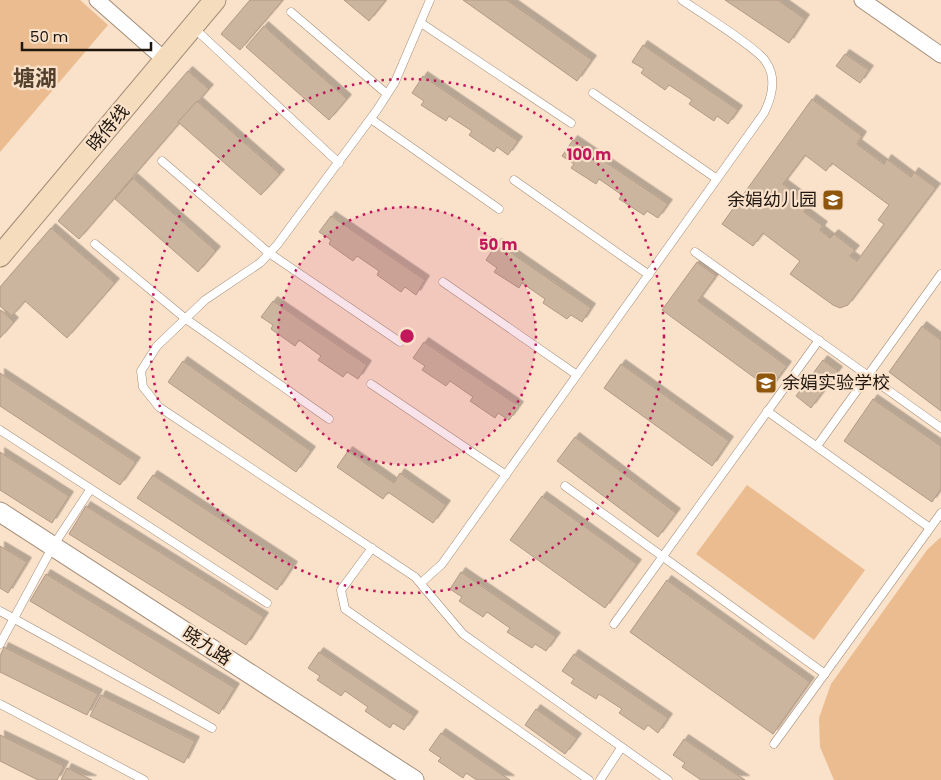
<svg xmlns="http://www.w3.org/2000/svg" width="941" height="780" viewBox="0 0 941 780" font-family="Poppins,'Noto Sans SC',sans-serif">
	<style>
		.green { fill: #ebbc8f }
		.building { fill: #ccb59f; stroke: #b19a86; fill-rule: evenodd; filter: url(#shadow) }
		.lines { fill: none; stroke-linecap: round; stroke-linejoin: round }
		.service-casing { stroke: #a48e79; stroke-width: 9 }
		.minor-casing { stroke: #a48e79; stroke-width: 17 }
		.tertiary-casing { stroke: #a48e79; stroke-width: 21 }
		.secondary-casing { stroke: #a48e79; stroke-width: 23 }
		.service { stroke: #fff; stroke-width: 8 }
		.minor { stroke: #fff; stroke-width: 15 }
		.tertiary { stroke: #fff; stroke-width: 19 }
		.secondary { stroke: #f5dcbc; stroke-width: 21 }
		.ring { fill: none; stroke: #c2185b; stroke-width: 2.5; stroke-dasharray: 2.5 5 }
		.labels { text-anchor: middle; stroke-width: 4.5; stroke-linejoin: round; paint-order: stroke }
		.street-label { font-size: 18px; fill: #1f160e; stroke: #f9e1ca }
		.poi-label { font-size: 18px; fill: #1f160e; stroke: #f9e1ca; text-anchor: end }
		.district-label { font-size: 22px; font-weight: bold; fill: #53402d; stroke: #f9e1ca }
		.centre { fill: #c2185b; stroke: #f9e1ca; stroke-width: 2.5 }
		.ring-label { font-size: 15px; text-anchor: middle; font-weight: bold; fill: #c2185b; stroke: #f9e1ca; stroke-width: 4.5; stroke-linejoin: round; paint-order: stroke }
	</style>
	<defs>
		<filter id="shadow"><feDropShadow dx="4.5" dy="-4.5" stdDeviation="0" flood-color="#0004"/></filter>
	</defs>
	<rect width="100%" height="100%" fill="#f9e1ca"/>
	<!-- green -->
	<g class="green">
		<path d="M0 0H80L108 25 0 152Z"/>
		<path d="M747 485 865 570 814 640 696 554Z"/>
		<path d="M941 537V780H834L820 747 819 718 831 684 927 550Z"/>
	</g>
	<!-- building -->
	<g class="building">
		<path d="M250 0H283L240 50 221 34Z"/>
		<path d="M344 0H386L369 21Z"/>
		<path d="M463 0H507L592 60 577 81Z"/>
		<path d="M725 0H778L805 19 789 43Z"/>
		<path d="M264 26 347 99 329 120 246 47Z"/>
		<path d="M643 45 738 110 728 124 717 116 714 121 689 104 692 100 669 85 665 90 641 73 644 69 632 62Z"/>
		<path d="M845 54 869 70 860 83 836 66Z"/>
		<path d="M188 71 209 89 79 239 58 221Z"/>
		<path d="M423 76 518 141 508 155 497 147 494 152 469 135 472 131 449 116 446 121 421 105 424 101 412 93Z"/>
		<path d="M812 99 862 136 857 144 884 164 887 159 911 177 914 172 936 188 848 305 840 308 833 305 790 274 800 261 763 233 753 246 722 224ZM805 155 826 171 832 163 889 205 878 220 884 224 857 261 850 256 855 250 834 234 830 238 820 230 823 226 804 212 810 204 783 184Z"/>
		<path d="M197 101 280 174 261 195 178 122Z"/>
		<path d="M573 140 668 204 658 218 647 211 644 215 619 199 622 195 599 179 596 184 571 168 574 164 562 156Z"/>
		<path d="M133 178 216 251 198 272 115 199Z"/>
		<path d="M331 216 425 280 416 295 405 287 401 292 377 275 379 271 357 256 353 261 329 244 331 240 319 232Z"/>
		<path d="M51 228 115 283 67 338 25 301 12 316 0 306V287Z"/>
		<path d="M497 243 591 308 582 322 571 315 567 319 543 303 545 299 522 283 519 288 494 272 497 268 486 260Z"/>
		<path d="M697 262 716 276 698 301 787 366 770 389 662 310Z"/>
		<path d="M273 301 367 365 358 379 347 372 343 377 318 360 321 356 299 340 295 346 271 329 273 325 261 317Z"/>
		<path d="M1 310 14 322 0 338V311Z"/>
		<path d="M922 326 941 340V411L889 372Z"/>
		<path d="M424 342 519 406 509 420 498 413 495 418 470 401 473 397 450 381 446 386 422 370 425 366 413 358Z"/>
		<path d="M823 360 838 371 811 408 796 396Z"/>
		<path d="M183 361 311 451 296 472 168 382Z"/>
		<path d="M621 364 729 441 712 466 604 388Z"/>
		<path d="M0 373 136 462 120 485 0 406Z"/>
		<path d="M873 399 941 446V489L932 502 844 441Z"/>
		<path d="M575 437 676 513 658 537 557 461Z"/>
		<path d="M348 451 394 483 400 473 446 505 433 523 388 492 383 499 337 467Z"/>
		<path d="M0 452 69 496 52 523 0 490Z"/>
		<path d="M153 475 293 566 277 590 137 498Z"/>
		<path d="M542 496 637 564 605 608 510 540Z"/>
		<path d="M86 506 264 617 246 645 69 534Z"/>
		<path d="M0 546 27 562 8 593 0 588Z"/>
		<path d="M461 572 556 637 546 651 535 644 532 648 507 632 510 628 487 612 483 617 459 601 462 597 450 589Z"/>
		<path d="M46 574 235 688 219 714 30 601Z"/>
		<path d="M667 580 810 682 773 734 630 632Z"/>
		<path d="M4 647 98 694 87 715 0 672V656Z"/>
		<path d="M319 652 414 716 404 730 393 723 390 728 365 711 368 707 345 691 341 696 317 680 320 676 308 668Z"/>
		<path d="M574 654 668 718 658 733 648 725 644 730 619 713 622 709 599 694 596 699 571 683 574 679 562 671Z"/>
		<path d="M101 695 195 741 184 763 90 716Z"/>
		<path d="M536 709 577 738 565 754 525 725Z"/>
		<path d="M441 733 510 780H477L466 773 463 778 438 761 441 758 429 750Z"/>
		<path d="M0 735 64 766 57 780H38L0 761Z"/>
		<path d="M684 739 745 780H701L682 767 685 763 673 755Z"/>
		<path d="M67 768 92 780H61Z"/>
	</g>
	<g class="lines">
		<!-- service casing -->
		<g class="service-casing">
			<g id="service">
				<path d="M430 0 395 82 377 110 277 245 260 263 205 300 157 346 141 371 143 387 159 407 415 577 463 634 668 780"/>
				<path d="M291 12 387 94"/>
				<path d="M421 23 571 123"/>
				<path d="M194 28 339 163"/>
				<path d="M593 93 717 179"/>
				<path d="M371 119 499 209"/>
				<path d="M162 161 269 253 400 342"/>
				<path d="M514 180 649 275"/>
				<path d="M95 244 186 319 329 419"/>
				<path d="M695 252 941 428"/>
				<path d="M443 282 577 375"/>
				<path d="M371 384 506 475"/>
				<path d="M767 411 930 528"/>
				<path d="M0 430 267 603"/>
				<path d="M817 446 941 274"/>
				<path d="M565 486 825 674"/>
				<path d="M372 548 341 590 345 609 589 780"/>
				<path d="M421 583 442 564 764 113C772 97 777 78 766 62 759 49 698 11 682 0"/>
				<path d="M0 611 212 728"/>
				<path d="M614 624 819 340"/>
				<path d="M0 644 53 546 90 490"/>
				<path d="M0 704 144 780"/>
				<path d="M774 744 941 513"/>
				<path d="M600 780 621 748"/>
			</g>
		</g>
		<!-- minor casing -->
		<g class="minor-casing">
			<g id="minor">
				<path d="M97 0 165 60"/>
				<path d="M862 0 941 55"/>
			</g>
		</g>
		<!-- tertiary casing -->
		<g class="tertiary-casing">
			<path id="tertiary" d="M0 512 414 780"/>
		</g>
		<!-- secondary casing -->
		<g class="secondary-casing">
			<path id="secondary" d="M0 256 215 0"/>
		</g>
		<!-- service -->
		<use href="#service" class="service"/>
		<!-- minor -->
		<use href="#minor" class="minor"/>
		<!-- tertiary -->
		<use href="#tertiary" class="tertiary"/>
		<!-- secondary -->
		<use href="#secondary" class="secondary"/>
	</g>
	<!-- distance rings -->
	<circle cx="407" cy="336" r="129" fill="#c2185b" fill-opacity=".12"/>
	<g class="ring">
		<circle cx="407" cy="336" r="129"/>
		<circle cx="407" cy="336" r="257"/>
	</g>
	<!-- icons -->
	<defs>
		<g id="school-square" transform="scale(1.125)"><rect x="-9" y="-9" width="18" height="18" rx="4" fill="#8f560e" stroke="#f9e1ca"/><path d="M0-5L7-2L0 1L-7-2ZM-4 1L0 2.5L4 1V4Q0 6-4 4Z" fill="#fff"/></g>
	</defs>
	<g fill-rule="evenodd">
		<use href="#school-square" x="833" y="200"/>
		<use href="#school-square" x="766" y="383"/>
	</g>
	<g class="labels">
		<!-- street labels -->
		<g class="street-label">
			<text transform="translate(108 128) rotate(-50)" y="6">晓侍线</text>
			<text transform="translate(207 646) rotate(33)" y="6">晓九路</text>
		</g>
		<!-- poi labels -->
		<g class="poi-label">
			<text x="817" y="206">余娟幼儿园</text>
			<text x="782" y="389" text-anchor="start">余娟实验学校</text>
		</g>
		<!-- district labels -->
		<g class="district-label">
			<text x="35" y="86">塘湖</text>
		</g>
	</g>
	<circle cx="407" cy="336" r="8" class="centre"/>
	<g class="ring-label">
		<text x="589" y="160">100 m</text>
		<text x="498" y="250">50 m</text>
	</g>
	<!-- scale -->
	<path d="M22 42v8h129v-8" fill="none" stroke="#1f160e" stroke-width="2.5"/>
	<text x="30" y="42" font-size="15" fill="#1f160e" stroke="#f9e1ca" stroke-width="4" paint-order="stroke">50 m</text>
</svg>
